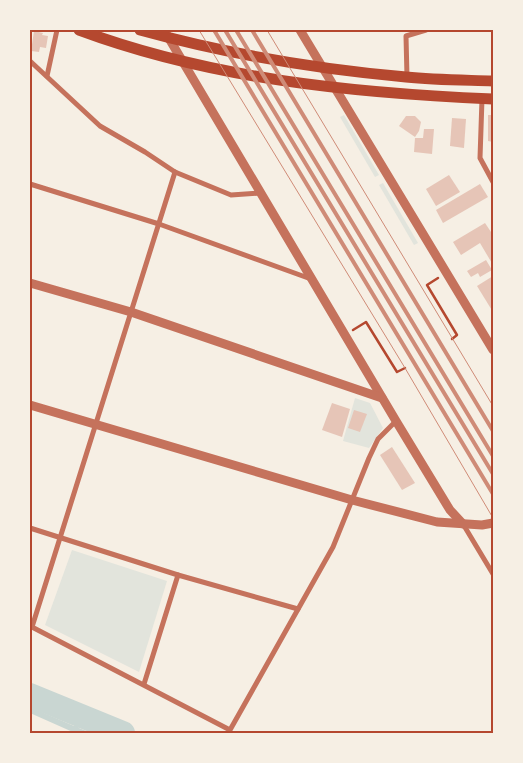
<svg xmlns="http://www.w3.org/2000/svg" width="523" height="763" viewBox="0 0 523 763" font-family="Poppins,sans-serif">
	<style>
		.green { fill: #e2e4dc }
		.water { fill: #c9d6d2 }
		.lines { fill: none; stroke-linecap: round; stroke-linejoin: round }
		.river { stroke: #c9d6d2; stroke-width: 24 }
		.building { fill: #e6c5b7 }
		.path { stroke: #b5482f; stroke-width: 2.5 }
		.minor { stroke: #c5725c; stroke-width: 5 }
		.tertiary { stroke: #c5725c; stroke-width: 9 }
		.primary { stroke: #b5482f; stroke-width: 11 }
		.tram { stroke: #cf8b77; stroke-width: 1 }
		.rail { stroke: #cf8b77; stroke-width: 4 }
		.neatline { fill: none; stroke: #b5482f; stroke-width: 2 }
	</style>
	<rect width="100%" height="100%" fill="#f6efe4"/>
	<!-- green -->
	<g class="green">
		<path d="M344 115 379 175 375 177 340 117Z"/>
		<path d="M383 183 418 243 414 245 379 185Z"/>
		<path d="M355 398 370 403 383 428 369 448 343 441Z"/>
		<path d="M72 550 167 581 139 672 45 625Z"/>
	</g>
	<!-- water -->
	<path class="water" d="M30 707 74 726 77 725 79 728 91 733H75L30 713Z"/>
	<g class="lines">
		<!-- river -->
		<path class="river" d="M30 695 123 733"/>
	</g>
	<!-- building -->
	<g class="building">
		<path d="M34 31 43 33 42 35 48 36 46 48 40 47 39 52 31 51Z"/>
		<path d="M488 115H493V142L488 141Z"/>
		<path d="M406 116H415L421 122 419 131 415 137 399 126Z"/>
		<path d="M452 118 466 119 464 148 450 146Z"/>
		<path d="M424 129H434L432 154 414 152 415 138H423Z"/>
		<path d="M449 175 460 192 436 206 426 189Z"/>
		<path d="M480 184 488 197 443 223 436 210Z"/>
		<path d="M485 223 493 235V265L480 243 461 255 453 242Z"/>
		<path d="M486 260 492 270 480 277 478 273 471 277 467 271Z"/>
		<path d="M493 276V312L477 286Z"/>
		<path d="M332 403 350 409 342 437 322 430Z"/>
		<path d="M354 410 367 414 360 432 348 428Z"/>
		<path d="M392 447 415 483 402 490 380 455Z"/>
	</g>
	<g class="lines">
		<!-- path -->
		<g class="path">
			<path d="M438 278 427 285 457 335 452 339"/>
			<path d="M353 330 366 322 397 372 405 368"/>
		</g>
		<!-- minor -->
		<g class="minor">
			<path d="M30 61 100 126 145 152 175 172 231 195 260 193"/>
			<path d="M47 76 57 30"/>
			<path d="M407 77 406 36 426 30"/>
			<path d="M482 99 480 158 493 182"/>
			<path d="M30 184 159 224 311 279"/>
			<path d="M463 524 493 574"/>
			<path d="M30 528 178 575 298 609"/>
			<path d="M30 626 230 730 333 547 369 458 378 439 396 421"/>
			<path d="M32 627 175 172"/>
			<path d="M144 684 178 575"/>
		</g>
		<!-- tertiary -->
		<g class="tertiary">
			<path d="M164 30 396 421 450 510 463 524"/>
			<path d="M300 30 493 350"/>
			<path d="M30 283 131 312 382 398"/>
			<path d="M30 405 352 500 437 522 482 525 493 523"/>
		</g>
		<!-- primary -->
		<g class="primary">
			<path d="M79 30C211 79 353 93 493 99"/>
			<path d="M140 30C227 54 316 69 406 77 435 80 464 80 493 81"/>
		</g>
		<!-- tram -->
		<g class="tram">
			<path d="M199 30 405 368 493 518"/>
			<path d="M267 30 493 406"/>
		</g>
		<!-- rail -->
		<g class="rail">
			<path d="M214 30 493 494"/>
			<path d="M225 30 493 474"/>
			<path d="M236 30 493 456"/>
			<path d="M252 30 493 431"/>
		</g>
	</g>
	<!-- border -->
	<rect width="523" height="763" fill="none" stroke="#f6efe4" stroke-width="62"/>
	<rect x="31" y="31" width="461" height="701" class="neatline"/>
</svg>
